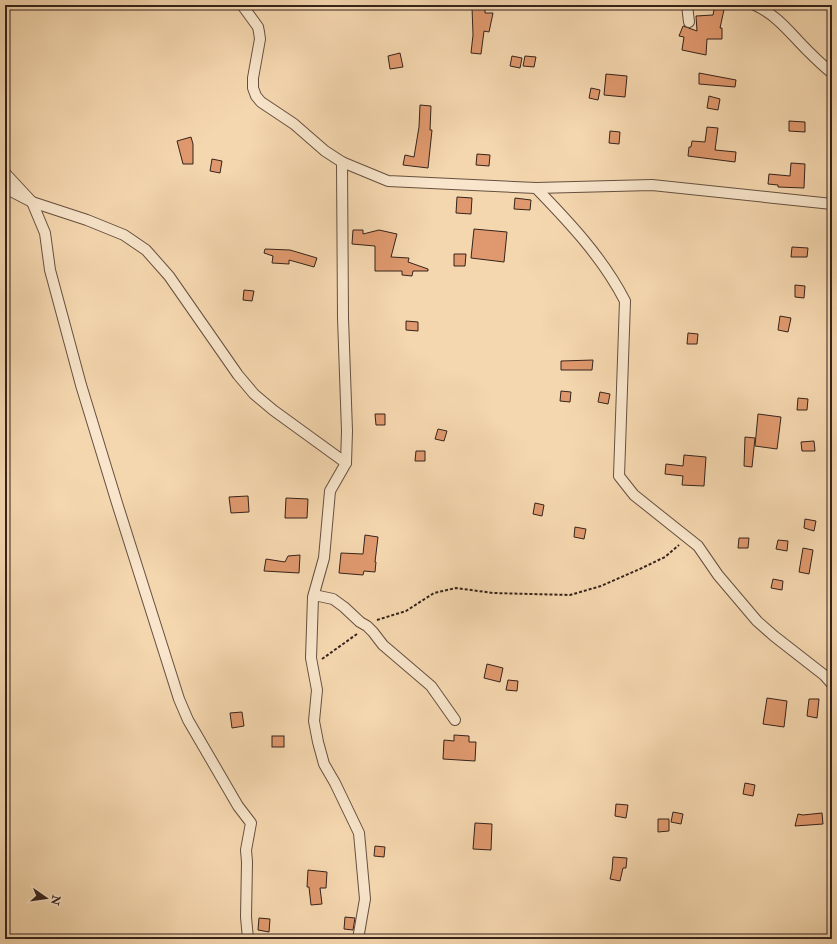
<svg xmlns="http://www.w3.org/2000/svg" width="837" height="944" viewBox="0 0 837 944" font-family="'IM FELL Double Pica',serif">
	<style>
		.building { fill: #e0996e; stroke: #35231a }
		.lines { fill: none; stroke-linecap: round; stroke-linejoin: round }
		.minor-casing { stroke: #65503f; stroke-width: 12 }
		.path { stroke: #35231a; stroke-width: 2; stroke-dasharray: 3 2; stroke-linecap: butt }
		.minor { stroke: #f8e5cb; stroke-width: 10 }
	</style>
	<rect width="100%" height="100%" fill="#f5d7af"/>
	<filter id="stains"><feTurbulence type="fractalNoise" baseFrequency=".005" numOctaves="4"/><feColorMatrix values="0 0 0 0 .2 0 0 0 0 .09 0 0 0 0 .02 0 0 0 .5 -.17"/></filter>
	<radialGradient id="worn" r=".72"><stop offset=".6" stop-color="#630" stop-opacity="0"/><stop offset="1" stop-color="#630" stop-opacity=".3"/></radialGradient>
	<!-- building -->
	<g class="building">
		<path d="M715 5H725L720 28H722V39H707L706 55 682 50 684 37 679 36 683 26 697 31 696 16 713 15Z"/>
		<path d="M472 7H485V13H493L489 32 484 31 481 54 471 53 473 35Z"/>
		<path d="M400 53 403 67 390 69 388 56Z"/>
		<path d="M512 56 522 58 520 68 510 66Z"/>
		<path d="M525 56 536 57 534 67 523 66Z"/>
		<path d="M699 73 736 80 735 87 699 84Z"/>
		<path d="M606 74 627 76 625 97 604 95Z"/>
		<path d="M591 88 600 90 598 100 589 98Z"/>
		<path d="M709 96 720 99 718 110 707 108Z"/>
		<path d="M420 105 431 106 430 130H432L428 168 403 165 405 155 414 157 419 127Z"/>
		<path d="M789 121 805 122V132L789 131Z"/>
		<path d="M707 127 718 128 715 150 736 152 735 162 688 156 689 147H691L692 141 705 142Z"/>
		<path d="M610 131 620 132 619 144 609 143Z"/>
		<path d="M191 137 193 144V164H183L177 141Z"/>
		<path d="M477 154 490 155 489 166 476 165Z"/>
		<path d="M212 159 222 161 220 173 210 171Z"/>
		<path d="M791 163 805 164 804 188 778 187V185L768 184 769 174 790 176Z"/>
		<path d="M457 197 472 198 471 214 456 213Z"/>
		<path d="M515 198 531 200 530 210 514 209Z"/>
		<path d="M474 229 507 232 504 262 471 258Z"/>
		<path d="M353 230H363V234L379 230 397 234 391 257 409 258 408 262 428 269V271H413L412 276 402 275V271H375V246L352 244Z"/>
		<path d="M792 247 808 248 807 257H791Z"/>
		<path d="M265 249 290 250 317 258 314 267 289 260V264L272 263 273 256 264 253Z"/>
		<path d="M454 254H466L465 266H454Z"/>
		<path d="M795 285 805 286 804 298 795 297Z"/>
		<path d="M244 290 254 291 252 301 243 300Z"/>
		<path d="M780 316 791 318 788 332 778 330Z"/>
		<path d="M406 321 418 322V331L406 330Z"/>
		<path d="M688 333 698 334 697 344H687Z"/>
		<path d="M593 360 592 370H561V361Z"/>
		<path d="M561 391 571 392 570 402 560 401Z"/>
		<path d="M600 392 610 394 608 404 598 402Z"/>
		<path d="M798 398 808 399 807 410H797Z"/>
		<path d="M375 414H385V425H376Z"/>
		<path d="M758 414 781 417 777 449 755 446Z"/>
		<path d="M438 429 447 431 444 441 435 439Z"/>
		<path d="M745 437 755 438 752 467 744 466Z"/>
		<path d="M814 441 815 451H802L801 442Z"/>
		<path d="M416 451H425V461H415Z"/>
		<path d="M684 455 706 457 704 486 682 485 683 476 665 474 666 464 683 466Z"/>
		<path d="M248 496 249 512 231 513 229 497Z"/>
		<path d="M286 498 308 499 307 518H285Z"/>
		<path d="M535 503 544 505 542 516 533 514Z"/>
		<path d="M805 519 816 521 814 531 804 528Z"/>
		<path d="M575 527 586 529 584 539 574 537Z"/>
		<path d="M365 535 378 537 375 562H376L375 572 364 571 363 575 339 573 341 553 363 554Z"/>
		<path d="M739 538H749L748 548H738Z"/>
		<path d="M778 540 788 541 787 551 776 549Z"/>
		<path d="M803 548 813 550 809 574 799 572Z"/>
		<path d="M300 555 299 573 264 571 266 559 285 562 288 556Z"/>
		<path d="M773 579 783 581 782 590 771 588Z"/>
		<path d="M487 664 503 668 500 682 484 678Z"/>
		<path d="M508 680 518 681 517 691 506 690Z"/>
		<path d="M767 698 787 701 784 727 763 724Z"/>
		<path d="M809 699H819L817 718 807 716Z"/>
		<path d="M242 712 244 726 232 728 230 713Z"/>
		<path d="M454 735 469 736V742H476L475 761 443 759 444 740 454 741Z"/>
		<rect x="272" y="736" width="12" height="11"/>
		<path d="M745 783 755 785 753 796 743 794Z"/>
		<path d="M616 804 628 805 626 818 615 816Z"/>
		<path d="M673 812 683 814 681 824 671 822Z"/>
		<path d="M822 813 823 824 795 826 798 814 803 815Z"/>
		<path d="M658 819H669V831L658 832Z"/>
		<path d="M475 823 492 824 491 850 473 849Z"/>
		<path d="M375 846 385 847 384 857 374 856Z"/>
		<path d="M613 857 627 858 626 868H623L620 881 610 879 612 870Z"/>
		<path d="M308 870 327 872 326 888H320L322 904 311 905 309 887H307Z"/>
		<path d="M345 917 355 918 353 930 344 929Z"/>
		<path d="M259 918 270 919 269 932 258 930Z"/>
	</g>
	<g class="lines">
		<!-- minor casing -->
		<g class="minor-casing">
			<g id="minor">
				<path d="M242 5 258 27 259 32 260 39 253 78V88L256 96 261 102 294 124 325 151 342 162 388 181 536 188 652 185 832 204"/>
				<path d="M687 5 689 22"/>
				<path d="M755 5C778 16 789 32 807 50 815 58 823 66 832 73"/>
				<path d="M342 162 343 318 347 431 346 463 330 491 324 558 313 597 311 658 317 690 314 721 318 742 324 764 335 783 359 833 365 899 358 939"/>
				<path d="M5 173 32 202 45 233 50 270 81 385 117 503 179 699 188 720 238 806 251 823 246 850 247 862 246 917 248 939"/>
				<path d="M5 188 32 202 87 220 124 235 146 250 169 276 238 375 254 394 273 410 346 463"/>
				<path d="M536 188C569 222 603 258 625 301L619 476 634 495 698 546 718 575 757 621 774 636 824 675 832 684"/>
				<path d="M314 595 333 599 344 607 360 622 367 626 373 632 383 645 431 686 455 720"/>
			</g>
		</g>
		<!-- path -->
		<g class="path">
			<path d="M377 620 406 611 434 593 456 588 493 593 570 595 601 586 642 568 665 557 679 545"/>
			<path d="M322 659 357 634"/>
		</g>
		<!-- minor -->
		<use href="#minor" class="minor"/>
	</g>
	<!-- margin -->
	<rect width="837" height="944" fill="none" stroke="#f5d7af" stroke-width="20"/>
	<rect x="6" y="6" width="825" height="932" fill="none" stroke="#35231a" stroke-width="2"/>
	<rect x="10" y="10" width="817" height="924" fill="none" stroke="#35231a"/>
	<!-- north arrow -->
	<g transform="translate(46 898) rotate(103)" stroke="#f8e5cb" stroke-width="3" paint-order="stroke">
	<path d="M0-3L7 15L0 10L-7 15Z" fill="#35231a"/>
	<text y="-6" font-size="11" font-weight="bold" text-anchor="middle" fill="#35231a">N</text>
	</g>
	<rect width="100%" height="100%" filter="url(#stains)"/>
	<rect width="100%" height="100%" fill="url(#worn)"/>
</svg>
